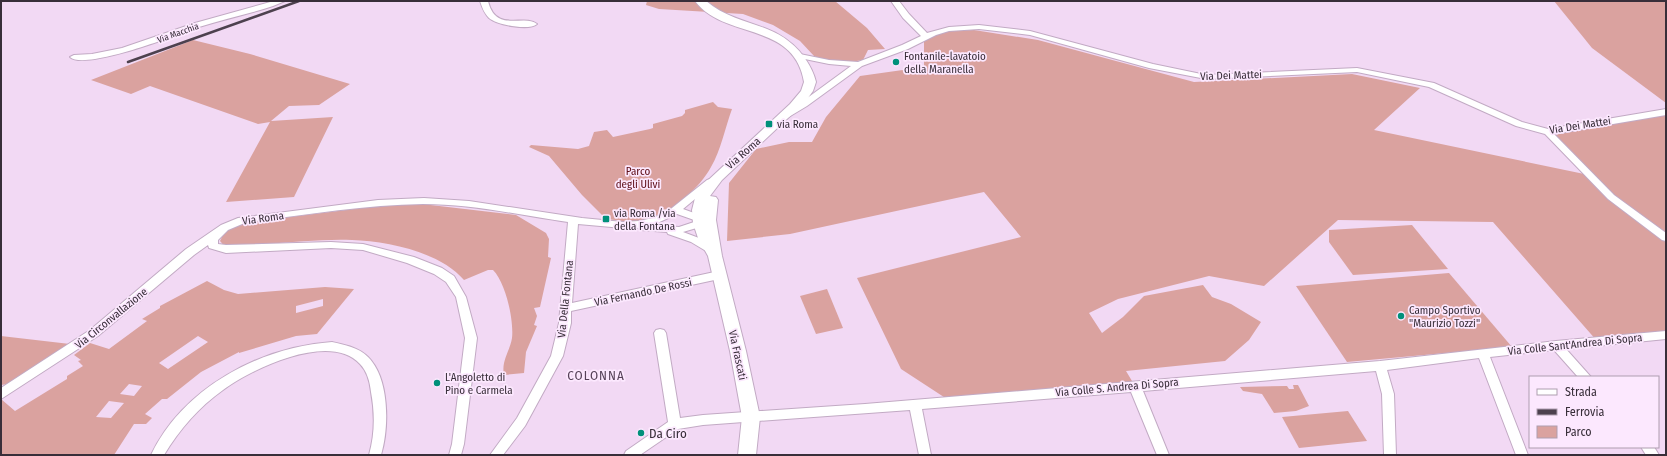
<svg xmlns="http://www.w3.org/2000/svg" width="1667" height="456" viewBox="0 0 1667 456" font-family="'Fira Sans Condensed',sans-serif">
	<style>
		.green { fill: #daa29f; fill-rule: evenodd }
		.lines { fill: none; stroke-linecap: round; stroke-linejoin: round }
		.street-casing { stroke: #c2aac4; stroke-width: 2 }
		.secondary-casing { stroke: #c2aac4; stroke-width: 2 }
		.street { fill: #fff; fill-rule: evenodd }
		.secondary { fill: #fff; fill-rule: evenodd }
		.rail { stroke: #4d414e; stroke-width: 2.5 }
		.poi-dot { fill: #00907a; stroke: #fce8fe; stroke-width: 1.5 }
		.labels { text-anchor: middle; stroke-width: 3.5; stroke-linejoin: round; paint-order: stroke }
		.far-street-label { font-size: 9px; fill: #382e39; stroke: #fce8fe }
		.poi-label { font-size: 11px; fill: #382e39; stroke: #fce8fe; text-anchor: start }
		.street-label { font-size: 11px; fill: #382e39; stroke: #fce8fe }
		.park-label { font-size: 11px; fill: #5b0a13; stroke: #fce8fe }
		.quarter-label { font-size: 13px; letter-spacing: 1px; fill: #564158; stroke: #fce8fe }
		.near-poi-label { font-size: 13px; fill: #382e39; stroke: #fce8fe; text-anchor: start }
	</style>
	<rect width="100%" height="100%" fill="#f2d9f4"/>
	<!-- green -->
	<g class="green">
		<path d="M647 1H835L867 28 885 49 868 50 863 60 844 63 821 59 814 56 800 41 773 25 743 14 659 9 646 5Z"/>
		<path d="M1554 1H1666V103L1592 48Z"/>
		<path d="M974 30 1038 40 1194 82 1352 74 1420 88 1374 130 1589 175 1548 132 1666 112V335L1597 341 1493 222 1338 220 1264 286 1209 276 1118 299 1089 313 1102 333 1123 317 1144 296 1203 285 1212 297 1231 304 1261 322 1249 340 1225 361 1126 371 1135 386 950 401 901 369 857 278 1021 237 984 192 790 234 727 241 729 183 756 149 789 142H812L826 117 860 76 924 67V39L948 31Z"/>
		<path d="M193 40 250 54 350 84 319 105 289 106 271 121 333 117 294 197 226 202 270 122 258 124 150 86 131 94 91 80Z"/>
		<path d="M713 102 718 107 732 109C725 128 721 150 711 167 700 188 669 215 646 221 634 224 618 220 606 219L582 195 549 156 529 147 531 145 578 149 589 146 594 132 607 130 613 137 650 129 653 128V124L682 116 685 113V110Z"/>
		<path d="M422 204 516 215 546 233 549 239 548 257 551 258 540 307 534 308 537 316 534 325 537 326 526 352 524 373 504 375C501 361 510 351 512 338 514 321 506 283 493 270H488L464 280C440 252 387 241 352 240 324 239 295 242 267 244 254 245 237 249 224 245 222 244 222 243 220 241L224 233 231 228 257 221 378 206Z"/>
		<path d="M1412 225 1448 269 1353 275 1329 242V230Z"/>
		<path d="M1449 273 1512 347 1347 362 1296 286Z"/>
		<path d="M207 281 224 290 238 294 325 287 354 289 317 334 296 336 239 353V352L201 372 167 399H162L145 414 152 418 146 424H134L114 455H1V399L15 411 67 379V376L83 366 78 361 81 360 74 355 90 343 109 349 147 321 142 319 160 308V306ZM323 299V306L296 313V306ZM198 336 208 342 168 369 159 363ZM129 384 142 386 134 396 120 394ZM109 401 124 403 111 418 96 417Z"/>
		<path d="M827 289 843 328 816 334 800 296Z"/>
		<path d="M1 336 70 344 8 384 1 385Z"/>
		<path d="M1293 385H1298L1309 406 1296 411 1274 413 1262 394 1243 391 1240 387 1287 386 1289 389H1294Z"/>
		<path d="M1348 411 1367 441 1299 448 1282 417Z"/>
	</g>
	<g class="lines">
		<!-- street casing -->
		<g class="street-casing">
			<g id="street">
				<path d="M274 1H285L273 6C249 14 224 19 199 27 179 34 85 71 70 57L74 55 92 54 122 48 195 23Z"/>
				<path d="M480 1H488C496 34 524 13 537 24 529 31 497 25 489 18 484 13 482 7 480 1Z"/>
				<path d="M891 1H899L909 14 927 33 949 27 979 25 1030 31 1153 64 1206 75 1357 68 1434 83 1522 122 1548 129 1666 109V115L1554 134 1614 195 1666 233V241L1662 240 1608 199 1545 134 1516 126 1429 87 1357 72 1206 79 1149 68 1030 35 979 29 949 31 936 35 908 49 862 66 807 106 787 118H781L780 116 781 114 810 96 851 66 829 64 795 57V53L829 60 858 62 902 45 921 36 903 18Z"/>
				<path d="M710 179 713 180 715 182 713 184 683 209 708 218 711 222 710 224 683 232 699 238 714 247 715 249 714 251H706L691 242 668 234 667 232 641 230 636 227 623 228 578 224 572 303 719 271 723 272 724 275 723 278 719 279 571 311V323L563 356 525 426 503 455H490L517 418 551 356 559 323 568 222C520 215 471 204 423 204 364 205 305 215 247 222L228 230 218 240V244L226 245 331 242 363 244 414 257 442 268 454 276 466 297 477 338 464 444 461 455H449L452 444 465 338 456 297 446 282 434 274 407 263 363 250 331 248 226 253 209 248 208 245 194 255 98 336 1 399V388L90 330 186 249 221 225 238 218 378 200 424 198 469 201 582 218 623 222 639 221 653 218 667 212 707 180ZM677 214 697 221 679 227 653 225Z"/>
				<path d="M660 329 664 330 666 333 680 418 703 415 865 404 1380 361 1556 341 1666 331V339L1566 349 1591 377H1578L1554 350 1490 357 1528 455H1516L1479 358 1387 370 1394 394 1396 455H1384L1382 394 1376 371 1143 391 1169 455H1157L1131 392 922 409 931 455H919L910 410 703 425 678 429 640 455H624L626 451 668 422 654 333 656 330Z"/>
				<path d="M332 342C345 345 358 347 368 357 390 379 389 428 381 455H369C375 434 375 413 371 392 370 382 367 371 360 364 330 331 251 369 223 390 199 407 179 430 164 455H151C183 388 260 347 332 342Z"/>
				<path d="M1641 447H1654L1659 455H1646Z"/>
			</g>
		</g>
		<!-- secondary casing -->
		<g class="secondary-casing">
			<path id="secondary" d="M695 1H706C738 28 777 20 804 57 809 64 814 73 816 82L813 91 805 102 722 180 710 196 716 197 718 200 716 220 722 256 746 351 760 417 756 455H738L742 417 730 351 708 256 698 238 693 223 692 210 695 198 703 185 790 104 801 91 804 82C794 21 724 40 695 1Z"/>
		</g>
		<!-- street -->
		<use href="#street" class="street"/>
		<!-- secondary -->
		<use href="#secondary" class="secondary"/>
		<!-- rail -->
		<path class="rail" d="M128 62 299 1"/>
	</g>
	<!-- markers -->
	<g class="poi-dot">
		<circle cx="896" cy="62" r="4"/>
		<rect x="765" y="120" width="8" height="8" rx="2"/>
		<rect x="602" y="215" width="8" height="8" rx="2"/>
		<circle cx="1401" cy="316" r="4"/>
		<circle cx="437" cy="383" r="4"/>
		<circle cx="641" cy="433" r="4"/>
	</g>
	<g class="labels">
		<!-- far-street labels -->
		<g class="far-street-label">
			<text transform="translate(178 33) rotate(-20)" y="3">Via Macchia</text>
		</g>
		<!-- poi labels -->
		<g class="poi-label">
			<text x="904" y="60">Fontanile-lavatoio<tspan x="904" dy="13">della Maranella</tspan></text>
			<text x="777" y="128">via Roma</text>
			<text x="614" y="217">via Roma /via<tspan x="614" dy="13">della Fontana</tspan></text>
			<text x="1409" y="314">Campo Sportivo<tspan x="1409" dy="13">"Maurizio Tozzi"</tspan></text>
			<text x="445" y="381">L'Angoletto di<tspan x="445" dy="13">Pino e Carmela</tspan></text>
		</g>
		<!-- street labels -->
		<g class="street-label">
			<text transform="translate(1231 75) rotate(-2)" y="4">Via Dei Mattei</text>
			<text transform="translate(1580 125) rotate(-9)" y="4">Via Dei Mattei</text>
			<text transform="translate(743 153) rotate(-41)" y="4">Via Roma</text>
			<text transform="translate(263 218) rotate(-8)" y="4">Via Roma</text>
			<text transform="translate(643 292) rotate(-12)" y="4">Via Fernando De Rossi</text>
			<text transform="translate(565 299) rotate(-84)" y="4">Via Della Fontana</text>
			<text transform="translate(111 318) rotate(-39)" y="4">Via Circonvallazione</text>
			<text transform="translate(1575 344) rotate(-6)" y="4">Via Colle Sant'Andrea Di Sopra</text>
			<text transform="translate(738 355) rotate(78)" y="4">Via Frascati</text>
			<text transform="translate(1117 387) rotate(-5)" y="4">Via Colle S. Andrea Di Sopra</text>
		</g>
		<!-- park labels -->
		<g class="park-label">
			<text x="638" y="175">Parco<tspan x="638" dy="13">degli Ulivi</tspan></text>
		</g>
		<!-- quarter labels -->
		<g class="quarter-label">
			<text x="596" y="380">COLONNA</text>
		</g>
		<!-- near-poi labels -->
		<g class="near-poi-label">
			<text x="649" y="438">Da Ciro</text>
		</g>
	</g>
	<!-- border -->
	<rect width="1667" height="456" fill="none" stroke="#382e39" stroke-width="4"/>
	<!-- legend -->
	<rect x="1529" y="376" width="130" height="72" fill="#fce8fe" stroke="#ae9eaf"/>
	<rect x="1537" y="389" width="20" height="6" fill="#ffffff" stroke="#ae9eaf"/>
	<text x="1565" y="396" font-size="12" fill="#382e39">Strada</text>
	<rect x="1537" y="409" width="20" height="6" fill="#4d414e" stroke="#ae9eaf"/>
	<text x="1565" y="416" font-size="12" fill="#382e39">Ferrovia</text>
	<rect x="1537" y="426" width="20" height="12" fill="#daa29f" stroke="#ae9eaf"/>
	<text x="1565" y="436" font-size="12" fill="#382e39">Parco</text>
</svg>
